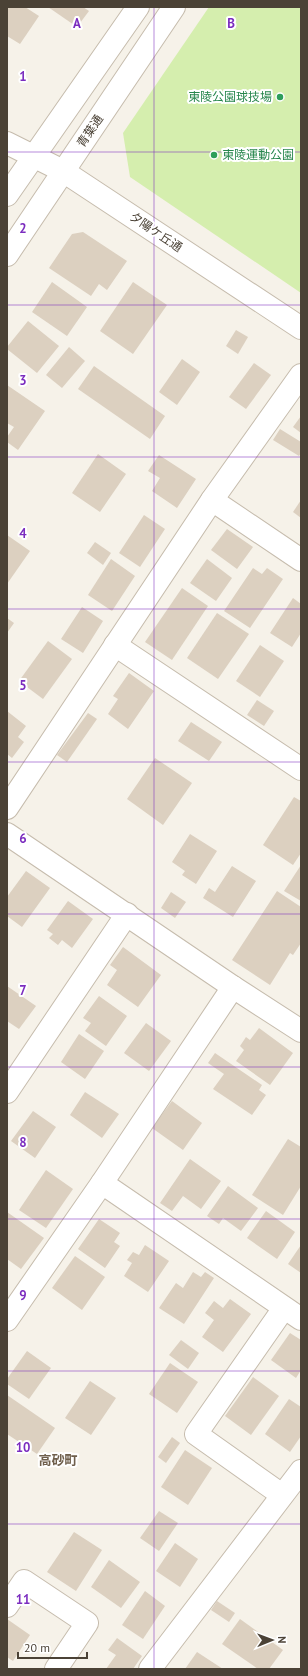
<svg xmlns="http://www.w3.org/2000/svg" width="308" height="1676" viewBox="0 0 308 1676" font-family="'PT Sans','Noto Sans JP',sans-serif">
	<style>
		.green { fill: #d5eeae }
		.building { fill: #dcd0c0 }
		.lines { fill: none; stroke-linecap: round; stroke-linejoin: round }
		.minor-casing { stroke: #c6bcad; stroke-width: 24 }
		.minor { stroke: #fff; stroke-width: 22 }
		.grid { fill: none; stroke: #7b2cbf; stroke-width: 1; stroke-opacity: 0.55 }
		.leisure-dot { fill: #2e9e5b; stroke: #fff; stroke-width: 1.5 }
		.labels { text-anchor: middle; stroke-width: 4; stroke-linejoin: round; paint-order: stroke }
		.leisure-label { font-size: 12px; fill: #27864d; stroke: #fff; text-anchor: end }
		.street-label { font-size: 12px; fill: #4b4236; stroke: #fff }
		.neighbourhood-label { font-size: 13px; font-weight: bold; fill: #6f5f4c; stroke: #fff }
		.grid-label { font-size: 13px; text-anchor: middle; font-weight: bold; fill: #7b2cbf; stroke: #fff; stroke-width: 4; stroke-linejoin: round; paint-order: stroke }
	</style>
	<rect width="100%" height="100%" fill="#f6f2e9"/>
	<!-- green -->
	<path class="green" d="M209 7H301V293L130 177 123 133Z"/>
	<!-- building -->
	<g class="building">
		<path d="M7 7H25L39 16 20 44 7 36Z"/>
		<path d="M48 7H83L89 11 77 27Z"/>
		<path d="M83 232 127 261 107 290 99 284 91 296 49 268 72 234Z"/>
		<path d="M52 282 87 307 67 336 32 312Z"/>
		<path d="M133 282 167 305 133 354 100 331Z"/>
		<path d="M28 321 59 346 37 373 7 349V347Z"/>
		<path d="M236 330 248 337 238 354 226 346Z"/>
		<path d="M69 347 85 361 62 388 46 375Z"/>
		<path d="M182 359 200 372 177 405 159 392Z"/>
		<path d="M254 363 271 375 246 409 229 397Z"/>
		<path d="M94 366 165 416 150 439 78 389Z"/>
		<path d="M7 385 45 411 18 450 7 442V437L14 427 7 423Z"/>
		<path d="M301 416V433L293 427Z"/>
		<path d="M280 429 301 442V453L299 456 273 440Z"/>
		<path d="M98 454 126 474 100 512 72 493Z"/>
		<path d="M159 455 196 479 177 508 152 491 160 478 148 471Z"/>
		<path d="M301 500V518L293 512Z"/>
		<path d="M144 515 165 529 140 567 119 553Z"/>
		<path d="M227 529 253 547 237 569 211 550Z"/>
		<path d="M7 535 30 551 7 584Z"/>
		<path d="M95 542 111 553 103 565 87 553Z"/>
		<path d="M111 559 135 576 112 611 88 595Z"/>
		<path d="M207 559 232 578 216 601 190 583Z"/>
		<path d="M253 568 262 574 267 568 283 579 250 628 224 611Z"/>
		<path d="M182 588 208 606 172 660 145 642Z"/>
		<path d="M293 598 301 604V633L292 647 270 633Z"/>
		<path d="M82 607 103 621 83 653 61 639Z"/>
		<path d="M217 613 249 634 218 679 187 658Z"/>
		<path d="M7 618 14 623 7 633Z"/>
		<path d="M48 641 72 659 43 699 19 681Z"/>
		<path d="M260 645 284 661 260 697 236 681Z"/>
		<path d="M129 673 154 691 128 729 108 714 118 699 113 696Z"/>
		<path d="M257 700 274 711 264 726 247 715Z"/>
		<path d="M7 711 26 726 18 737 24 742 12 758 7 754Z"/>
		<path d="M88 713 97 719 67 762 57 755Z"/>
		<path d="M191 722 222 742 209 761 178 741Z"/>
		<path d="M155 758 192 783 163 825 127 799Z"/>
		<path d="M294 797 301 801V853L293 865 263 845Z"/>
		<path d="M190 834 217 851 196 884 182 875 185 871 172 862Z"/>
		<path d="M301 865V901L284 891Z"/>
		<path d="M232 866 256 881 233 917 203 898 209 888 215 892Z"/>
		<path d="M26 871 50 888 22 927 7 916V897Z"/>
		<path d="M277 891 301 907V943L293 955 290 953 270 985 232 960Z"/>
		<path d="M171 892 186 902 175 918 161 908Z"/>
		<path d="M68 901 93 919 72 948 62 940 58 945 49 938 53 934 47 930Z"/>
		<path d="M123 947 161 975 138 1007 107 985 117 970 110 965Z"/>
		<path d="M7 986 36 1006 19 1029 7 1021Z"/>
		<path d="M99 996 127 1016 106 1046 85 1031 91 1023 83 1018Z"/>
		<path d="M146 1023 171 1041 149 1071 124 1053Z"/>
		<path d="M259 1028 293 1053 270 1085 236 1061 244 1050 240 1046 246 1037 250 1040Z"/>
		<path d="M79 1034 104 1051 85 1079 61 1062Z"/>
		<path d="M215 1053 262 1085 259 1090 266 1095 252 1115 213 1089 224 1074 208 1063Z"/>
		<path d="M85 1092 119 1114 102 1138 70 1115Z"/>
		<path d="M172 1101 202 1123 183 1150 152 1128Z"/>
		<path d="M33 1111 56 1127 35 1158 11 1141Z"/>
		<path d="M288 1139 301 1147V1186L283 1215 252 1195Z"/>
		<path d="M190 1159 221 1181 201 1209 183 1196 172 1211 160 1203Z"/>
		<path d="M46 1170 73 1189 46 1228 19 1210Z"/>
		<path d="M228 1186 258 1208 241 1231 223 1218 219 1224 207 1216Z"/>
		<path d="M266 1211 295 1232 277 1259 247 1238Z"/>
		<path d="M7 1212 44 1238 21 1269 7 1259Z"/>
		<path d="M99 1219 120 1233 114 1242 120 1246 105 1268 78 1249Z"/>
		<path d="M145 1245 169 1261 148 1292 124 1276 132 1263 127 1260 133 1252 139 1255Z"/>
		<path d="M301 1245V1273L288 1264Z"/>
		<path d="M75 1256 105 1277 82 1310 52 1288Z"/>
		<path d="M193 1272 201 1277 205 1272 214 1278 184 1324 159 1308 176 1283 183 1288Z"/>
		<path d="M230 1299 251 1314 223 1352 202 1337 214 1320 205 1313 214 1301 223 1308Z"/>
		<path d="M290 1333 301 1340V1370L296 1378 271 1360Z"/>
		<path d="M181 1340 199 1353 188 1369 169 1355Z"/>
		<path d="M27 1351 51 1368 29 1399 7 1384V1379Z"/>
		<path d="M170 1363 198 1382 177 1413 149 1394Z"/>
		<path d="M253 1377 279 1396 251 1435 225 1416Z"/>
		<path d="M90 1381 116 1398 91 1435 65 1418Z"/>
		<path d="M7 1395 55 1428 37 1454 7 1434Z"/>
		<path d="M289 1399 301 1407V1436L290 1452 265 1434Z"/>
		<path d="M172 1437 180 1443 166 1463 158 1457Z"/>
		<path d="M185 1450 212 1468 188 1505 161 1487Z"/>
		<path d="M159 1511 178 1523 159 1551 140 1538Z"/>
		<path d="M74 1532 102 1550 76 1591 47 1572Z"/>
		<path d="M175 1543 198 1559 180 1587 156 1571Z"/>
		<path d="M109 1560 140 1582 121 1608 91 1587Z"/>
		<path d="M145 1591 165 1606 143 1639 122 1625Z"/>
		<path d="M217 1601 235 1613 229 1622 211 1610Z"/>
		<path d="M7 1619 30 1635 13 1661 7 1657Z"/>
		<path d="M240 1619 283 1650 269 1669H258L222 1644Z"/>
		<path d="M117 1638 142 1656 133 1669H106L116 1655 108 1650Z"/>
		<path d="M197 1652 223 1669H185Z"/>
	</g>
	<g class="lines">
		<!-- minor casing -->
		<g class="minor-casing">
			<g id="minor">
				<path d="M7 143 63 171 301 328"/>
				<path d="M7 195 138 7"/>
				<path d="M7 255 174 7"/>
				<path d="M212 500 301 560"/>
				<path d="M115 645 301 769"/>
				<path d="M7 808 212 500 301 375"/>
				<path d="M7 834 233 987 301 1031"/>
				<path d="M7 1092 127 914"/>
				<path d="M102 1183 301 1319"/>
				<path d="M7 1320 102 1183 233 987"/>
				<path d="M282 1495 196 1434 284 1308"/>
				<path d="M7 1606 24 1581 87 1623 56 1669"/>
				<path d="M150 1669 301 1471"/>
			</g>
		</g>
		<!-- minor -->
		<use href="#minor" class="minor"/>
	</g>
	<!-- grid -->
	<path class="grid" d="M154 7V1669M7 152H301M7 305H301M7 457H301M7 609H301M7 762H301M7 914H301M7 1067H301M7 1219H301M7 1371H301M7 1524H301"/>
	<!-- markers -->
	<g class="leisure-dot">
		<circle cx="280" cy="97" r="4"/>
		<circle cx="214" cy="155" r="4"/>
	</g>
	<g class="labels">
		<!-- leisure labels -->
		<g class="leisure-label">
			<text x="272" y="101">東陵公園球技場</text>
			<text x="222" y="159" text-anchor="start">東陵運動公園</text>
		</g>
		<!-- street labels -->
		<g class="street-label">
			<text transform="translate(90 131) rotate(-56)" y="4">青葉通</text>
			<text transform="translate(156 232) rotate(34)" y="4">夕陽ケ丘通</text>
		</g>
		<!-- neighbourhood labels -->
		<g class="neighbourhood-label">
			<text x="58" y="1465">高砂町</text>
		</g>
	</g>
	<g class="grid-label">
		<text x="77" y="28">A</text>
		<text x="231" y="28">B</text>
		<text x="23" y="81">1</text>
		<text x="23" y="233">2</text>
		<text x="23" y="385">3</text>
		<text x="23" y="538">4</text>
		<text x="23" y="690">5</text>
		<text x="23" y="843">6</text>
		<text x="23" y="995">7</text>
		<text x="23" y="1147">8</text>
		<text x="23" y="1300">9</text>
		<text x="23" y="1452">10</text>
		<text x="23" y="1604">11</text>
	</g>
	<!-- border -->
	<rect width="308" height="1676" fill="none" stroke="#4b4236" stroke-width="16"/>
	<!-- north arrow -->
	<g transform="translate(272 1640) rotate(89)" stroke="#ffffff" stroke-width="3" paint-order="stroke">
	<path d="M0-3L7 15L0 10L-7 15Z" fill="#4b4236"/>
	<text y="-6" font-size="11" font-weight="bold" text-anchor="middle" fill="#4b4236">N</text>
	</g>
	<!-- scale -->
	<path d="M18 1652v6h69v-6" fill="none" stroke="#4b4236" stroke-width="2"/>
	<text x="24" y="1652" font-size="12" fill="#4b4236" stroke="#ffffff" stroke-width="3" paint-order="stroke">20 m</text>
</svg>
